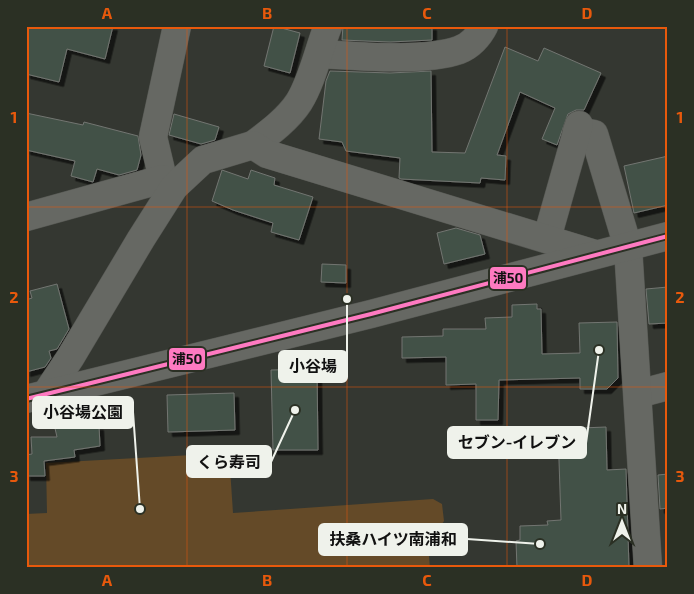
<svg xmlns="http://www.w3.org/2000/svg" width="694" height="594" viewBox="0 0 694 594" font-family="'Exo 2','Noto Sans JP',sans-serif">
	<style>
		.green { fill: #644a28 }
		.building { fill: #435147; stroke: #727571; filter: url(#shadow) }
		.lines { fill: none; stroke-linecap: round; stroke-linejoin: round }
		.street-casing { stroke: #535550; stroke-width: 29 }
		.secondary-casing { stroke: #535550; stroke-width: 29 }
		.street { stroke: #666863; stroke-width: 28 }
		.secondary { stroke: #666863; stroke-width: 28 }
		.bus-1-casing { stroke: #2b3024; stroke-width: 8 }
		.bus-1 { stroke: #fe7ac1; stroke-width: 4 }
		.grid { fill: none; stroke: #e8590c; stroke-width: 1; stroke-opacity: 0.55 }
		.leader { fill: none; stroke: #eff2eb; stroke-width: 2 }
		.callout-dot { fill: #eff2eb; stroke: #2b3024; stroke-width: 2 }
		.callout { fill: #eff2eb; stroke: #eff2eb; stroke-width: 2 }
		.callout-label { font-size: 16px; text-anchor: middle; font-weight: bold; fill: #111 }
		.line-badge { stroke: #2b3024; stroke-width: 2 }
		.pale-badge-label { font-size: 14px; text-anchor: middle; font-weight: bold; fill: #111 }
		.neatline { fill: none; stroke: #e8590c; stroke-width: 2 }
		.grid-label { font-size: 16px; text-anchor: middle; font-weight: bold; fill: #e8590c }
	</style>
	<defs>
		<filter id="shadow"><feDropShadow dx="4.5" dy="4.5" stdDeviation="0" flood-color="#0009"/></filter>
	</defs>
	<rect width="100%" height="100%" fill="#343731"/>
	<!-- green -->
	<path class="green" d="M229 453 233 513 433 499 442 504 444 521 428 545 430 568H26V514L47 513 46 463Z"/>
	<!-- building -->
	<g class="building">
		<path d="M26 26H113L105 59 67 49 59 82 26 74Z"/>
		<path d="M274 26 300 33 290 73 264 66Z"/>
		<path d="M343 26H432V40L390 42 342 40Z"/>
		<path d="M505 47 538 61 544 48 601 73 584 110H576L568 114 557 145 542 139 555 108 520 92 497 155 506 156 505 180 481 178 480 183 401 179 399 178 400 158 346 151 342 142 319 139 326 81 330 71 390 73 431 71 432 152 465 153Z"/>
		<path d="M26 113 83 125 84 122 138 136 141 155 137 170 119 175 97 169 93 182 71 176 75 161 26 150Z"/>
		<path d="M174 114 219 127 215 140 201 144 169 135Z"/>
		<path d="M668 156V205L634 213 624 166Z"/>
		<path d="M222 170 248 179 251 170 275 178 274 185 313 197 299 240 271 232 273 223 233 210 212 201Z"/>
		<path d="M456 228 480 235 485 254 444 264 437 233Z"/>
		<path d="M322 264 346 265V283L321 282Z"/>
		<path d="M57 284 69 329 57 349 49 351 51 358 45 367 26 372V300L32 298 30 291Z"/>
		<path d="M668 287V323L649 324 646 289Z"/>
		<path d="M537 304V309H541L542 354 580 353 579 323 617 322 618 378 607 389H580V378L499 380 498 420H476V384L446 385V357L402 358V337L443 336V329H486L485 318 512 317V305Z"/>
		<path d="M317 369 318 450H273L271 370Z"/>
		<path d="M234 393 235 430 168 432 167 395Z"/>
		<path d="M87 420 88 426H99L100 446 74 450 75 457 44 461 45 476H26V455L32 454 31 437H57L54 424Z"/>
		<path d="M606 427 607 470 626 469 629 568H517L516 541 520 540V526L548 525 547 521 561 520 558 431H581V428Z"/>
		<path d="M668 474V508L660 509 658 475Z"/>
	</g>
	<g class="lines">
		<!-- street casing -->
		<g class="street-casing">
			<g id="street">
				<path d="M319 54C355 56 426 62 459 50 470 46 479 36 484 26"/>
				<path d="M577 131 594 134 628 247"/>
				<path d="M253 145C269 133 288 119 299 102 313 79 318 51 328 26"/>
				<path d="M174 187 163 179 153 137 177 26"/>
				<path d="M26 217 163 179"/>
				<path d="M547 238 579 125"/>
				<path d="M46 394 70 358 141 239 174 187 203 160 253 145 267 154 595 254"/>
				<path d="M638 394 668 386"/>
			</g>
		</g>
		<!-- secondary casing -->
		<g class="secondary-casing">
			<g id="secondary">
				<path d="M628 247 648 568"/>
				<path d="M26 399 371 314 668 236"/>
			</g>
		</g>
		<!-- street -->
		<use href="#street" class="street"/>
		<!-- secondary -->
		<use href="#secondary" class="secondary"/>
		<!-- bus-1 casing -->
		<g class="bus-1-casing">
			<path id="bus-1" d="M26 399 371 314 668 236"/>
		</g>
		<!-- bus-1 -->
		<use href="#bus-1" class="bus-1"/>
	</g>
	<!-- grid -->
	<path class="grid" d="M187 26V568M347 26V568M507 26V568M26 207H668M26 387H668"/>
	<!-- callouts -->
	<path class="leader" d="M347 299L347 366M140 509L133 412M599 350L586 443M295 410L271 462M540 544L467 539"/>
	<g class="callout-dot">
		<circle cx="347" cy="299" r="5"/>
		<circle cx="140" cy="509" r="5"/>
		<circle cx="599" cy="350" r="5"/>
		<circle cx="295" cy="410" r="5"/>
		<circle cx="540" cy="544" r="5"/>
	</g>
	<g class="callout">
		<rect x="279" y="351" width="68" height="31" rx="5"/>
		<rect x="33" y="397" width="100" height="31" rx="5"/>
		<rect x="448" y="427" width="138" height="31" rx="5"/>
		<rect x="187" y="446" width="84" height="31" rx="5"/>
		<rect x="319" y="524" width="148" height="31" rx="5"/>
	</g>
	<g class="callout-label">
		<text x="313" y="372">小谷場</text>
		<text x="83" y="418">小谷場公園</text>
		<text x="517" y="448">セブン-イレブン</text>
		<text x="229" y="468">くら寿司</text>
		<text x="393" y="545">扶桑ハイツ南浦和</text>
	</g>
	<g class="line-badge">
		<rect x="489" y="266" width="38" height="24" rx="5" fill="#fe7ac1"/>
		<rect x="168" y="347" width="38" height="24" rx="5" fill="#fe7ac1"/>
	</g>
	<g class="pale-badge-label">
		<text x="508" y="283">浦50</text>
		<text x="187" y="364">浦50</text>
	</g>
	<!-- border -->
	<rect width="694" height="594" fill="none" stroke="#2b3024" stroke-width="55"/>
	<!-- north arrow -->
	<g transform="translate(622 522)" stroke="#2b3024" stroke-width="4" paint-order="stroke">
	<path d="M0-4L9 19L0 12L-9 19Z" fill="#eff2eb"/>
	<text y="-8" font-size="14" font-weight="bold" text-anchor="middle" fill="#eff2eb">N</text>
	</g>
	<rect x="28" y="28" width="638" height="538" class="neatline"/>
	<g class="grid-label">
		<text x="107" y="19">A</text>
		<text x="267" y="19">B</text>
		<text x="427" y="19">C</text>
		<text x="587" y="19">D</text>
		<text x="14" y="123">1</text>
		<text x="680" y="123">1</text>
		<text x="14" y="303">2</text>
		<text x="680" y="303">2</text>
		<text x="14" y="482">3</text>
		<text x="680" y="482">3</text>
		<text x="107" y="586">A</text>
		<text x="267" y="586">B</text>
		<text x="427" y="586">C</text>
		<text x="587" y="586">D</text>
	</g>
</svg>
